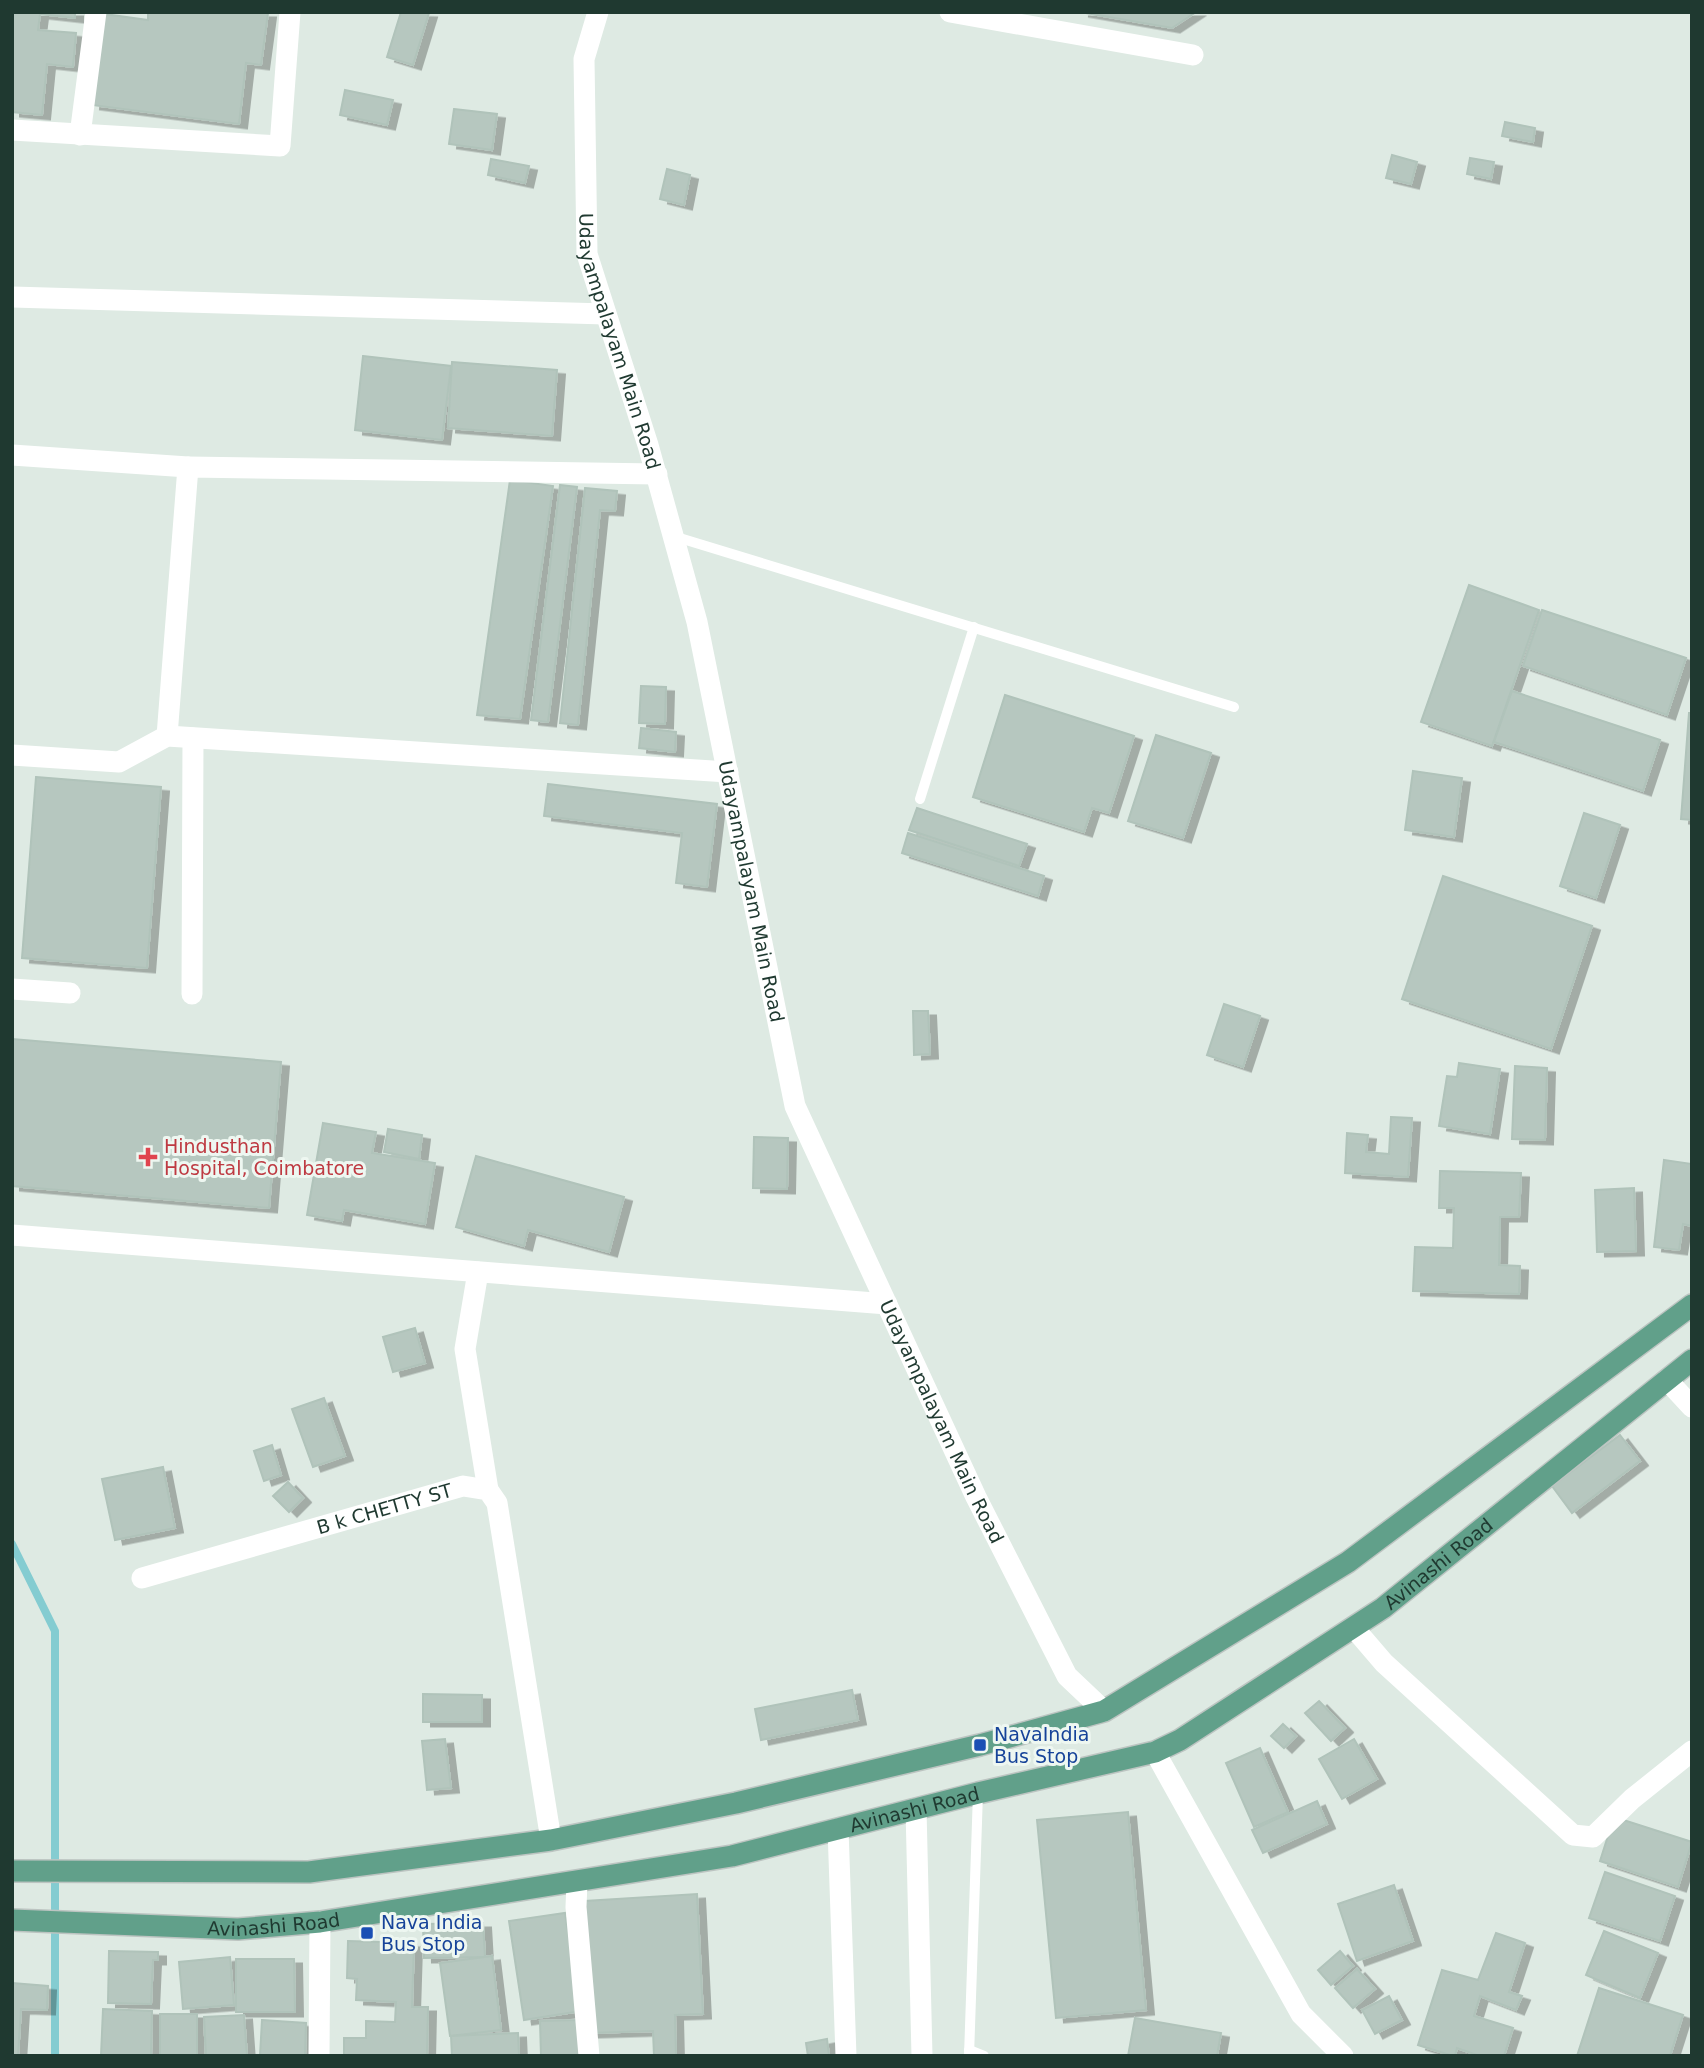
<svg xmlns="http://www.w3.org/2000/svg" width="1704" height="2068" viewBox="0 0 1704 2068" font-family="'DejaVu Sans',sans-serif">
	<style>
		.lines { fill: none; stroke-linecap: round; stroke-linejoin: round }
		.stream { stroke: #84ccd1; stroke-width: 8 }
		.building { fill: #b6c7bf; stroke: #b0c3ba; stroke-width: 2; filter: url(#shadow) }
		.primary-casing { stroke: #bcc4c1; stroke-width: 24 }
		.service { stroke: #fff; stroke-width: 10 }
		.minor { stroke: #fff; stroke-width: 21 }
		.tertiary { stroke: #fff; stroke-width: 21 }
		.primary { stroke: #61a08a; stroke-width: 21 }
		.health-dot { fill: #e0444e; stroke: #eef7f1; stroke-width: 2.5 }
		.transit-dot { fill: #1a4fb4; stroke: #eef7f1; stroke-width: 2.5 }
		.labels { text-anchor: middle; stroke-width: 6; stroke-linejoin: round; paint-order: stroke }
		.street-label { font-size: 19px; fill: #1f3930; stroke: #eef7f1 }
		.health-label { font-size: 19px; fill: #be3a42; stroke: #eef7f1; text-anchor: start }
		.transit-label { font-size: 19px; fill: #164399; stroke: #eef7f1; text-anchor: start }
	</style>
	<defs>
		<filter id="shadow"><feDropShadow dx="8" dy="4.5" stdDeviation="0" flood-color="#0004"/></filter>
	</defs>
	<rect width="100%" height="100%" fill="#deeae3"/>
	<g class="lines">
		<!-- stream -->
		<path class="stream" d="M12 1544 55 1631V2056"/>
	</g>
	<!-- building -->
	<g class="building">
		<path d="M12 12H75V18L40 14 38 30 76 33 73 67 47 64 42 115 12 112Z"/>
		<path d="M148 12 268 13 261 65 246 63 239 124 92 105 104 14 148 20Z"/>
		<path d="M401 12 429 13 413 65 387 57Z"/>
		<path d="M1080 12H1196L1172 28Z"/>
		<path d="M345 90 393 100 387 125 340 115Z"/>
		<path d="M454 109 497 114 492 150 449 144Z"/>
		<path d="M1505 122 1535 128 1533 142 1502 136Z"/>
		<path d="M1392 155 1417 162 1411 184 1386 178Z"/>
		<path d="M1470 158 1494 162 1491 179 1467 174Z"/>
		<path d="M491 159 529 166 525 183 488 175Z"/>
		<path d="M667 169 690 175 684 205 660 199Z"/>
		<path d="M363 356 451 366 442 440 355 430Z"/>
		<path d="M452 362 557 370 552 436 448 428Z"/>
		<path d="M510 480 553 486 520 719 477 715Z"/>
		<path d="M560 485 577 487 548 722 531 720Z"/>
		<path d="M585 488 617 491 615 511 600 510 578 725 560 723Z"/>
		<path d="M1469 585 1539 610 1492 746 1421 722Z"/>
		<path d="M1542 610 1686 658 1667 715 1523 666Z"/>
		<path d="M641 686 666 687 665 724 639 723Z"/>
		<path d="M1512 691 1660 740 1643 791 1494 742Z"/>
		<path d="M1005 695 1134 736 1109 813 1092 808 1084 832 973 797Z"/>
		<path d="M1689 713H1692V820L1681 819Z"/>
		<path d="M641 728 676 732 675 752 639 748Z"/>
		<path d="M1156 735 1211 753 1183 838 1128 821Z"/>
		<path d="M1413 771 1462 778 1454 837 1405 830Z"/>
		<path d="M36 777 161 787 147 968 22 958Z"/>
		<path d="M548 784 717 804 707 887 676 883 682 833 544 816Z"/>
		<path d="M917 808 1027 844 1019 866 909 830Z"/>
		<path d="M1584 813 1620 825 1596 898 1560 886Z"/>
		<path d="M908 833 1044 876 1038 896 902 853Z"/>
		<path d="M1443 876 1592 926 1551 1049 1402 999Z"/>
		<path d="M1224 1004 1260 1016 1243 1067 1207 1055Z"/>
		<path d="M913 1011H928L930 1054 914 1055Z"/>
		<path d="M12 1039 281 1062 269 1208 12 1186Z"/>
		<path d="M1459 1063 1500 1069 1490 1134 1439 1126 1447 1076 1457 1077Z"/>
		<path d="M1515 1066 1547 1068 1545 1140 1512 1139Z"/>
		<path d="M1391 1117 1412 1118 1408 1177 1345 1173 1347 1133 1368 1135 1366 1152 1389 1154Z"/>
		<path d="M323 1123 376 1132 372 1153 435 1163 425 1224 344 1210 342 1221 307 1215Z"/>
		<path d="M388 1129 422 1135 419 1159 384 1152Z"/>
		<path d="M754 1137 788 1138 787 1189 753 1188Z"/>
		<path d="M476 1156 624 1197 609 1252 528 1230 524 1246 456 1227Z"/>
		<path d="M1664 1160 1692 1164V1226L1683 1224 1679 1250 1654 1247Z"/>
		<path d="M1440 1171 1521 1173 1519 1217H1500L1499 1265 1520 1266 1519 1294 1413 1291 1415 1247 1453 1248 1454 1208H1439Z"/>
		<path d="M1634 1188 1636 1251 1597 1252 1595 1190Z"/>
		<path d="M415 1328 425 1363 393 1372 383 1337Z"/>
		<path d="M324 1398 345 1456 313 1467 292 1409Z"/>
		<path d="M1620 1435 1640 1461 1572 1513 1552 1486Z"/>
		<path d="M272 1445 281 1475 264 1481 254 1451Z"/>
		<path d="M163 1467 175 1528 115 1540 102 1479Z"/>
		<path d="M288 1482 303 1498 289 1512 273 1496Z"/>
		<path d="M852 1690 858 1720 761 1740 755 1709Z"/>
		<path d="M423 1694 482 1695V1722H423Z"/>
		<path d="M1319 1701 1345 1728 1331 1741 1305 1713Z"/>
		<path d="M1283 1724 1296 1736 1284 1748 1271 1736Z"/>
		<path d="M445 1739 451 1788 427 1790 422 1741Z"/>
		<path d="M1354 1739 1377 1779 1342 1799 1319 1759Z"/>
		<path d="M1260 1748 1288 1812 1254 1827 1226 1763Z"/>
		<path d="M1317 1801 1327 1824 1263 1853 1252 1830Z"/>
		<path d="M1128 1812 1146 2010 1056 2018 1037 1820Z"/>
		<path d="M1614 1817 1692 1842 1678 1887 1600 1861Z"/>
		<path d="M1605 1872 1675 1896 1660 1941 1589 1918Z"/>
		<path d="M1394 1885 1413 1941 1357 1961 1338 1904Z"/>
		<path d="M697 1894 703 2014 675 2015 676 2056H654L653 2031 590 2033 585 1901Z"/>
		<path d="M565 1913 581 2011 524 2020 509 1921Z"/>
		<path d="M483 1923 485 1957 424 1958 423 1924Z"/>
		<path d="M1604 1931 1658 1953 1640 1998 1586 1975Z"/>
		<path d="M1496 1933 1525 1943 1509 1992 1522 1996 1516 2010 1480 1996 1474 2016 1513 2028 1504 2056H1480L1457 2048 1455 2056H1453L1418 2045 1442 1970 1478 1980Z"/>
		<path d="M348 1941 414 1943 412 2007H428L427 2056H344V2038H366V2021L395 2022 396 2002 356 2000 357 1979 347 1978Z"/>
		<path d="M109 1951 158 1952V1960H153L151 2004 108 2003Z"/>
		<path d="M1340 1951 1353 1966 1331 1985 1318 1970Z"/>
		<path d="M492 1956 501 2030 450 2036 440 1963Z"/>
		<path d="M230 1957 234 2005 183 2009 179 1962Z"/>
		<path d="M236 1959H294L295 2012H236Z"/>
		<path d="M1357 1969 1375 1989 1353 2008 1335 1988Z"/>
		<path d="M12 1983 48 1986 47 2010 21 2009 18 2056H12Z"/>
		<path d="M1599 1988 1683 2015 1670 2056H1577Z"/>
		<path d="M1389 1996 1402 2020 1375 2034 1362 2010Z"/>
		<path d="M103 2009 152 2011 151 2056H101Z"/>
		<rect x="160" y="2014" width="37" height="42"/>
		<path d="M244 2015 247 2056H206L204 2017Z"/>
		<path d="M1135 2018 1221 2033 1217 2056H1128Z"/>
		<path d="M262 2020 306 2023 305 2056H260Z"/>
		<path d="M578 2020 579 2056H541L540 2021Z"/>
		<path d="M518 2033 519 2056H452L451 2036Z"/>
		<path d="M827 2039 829 2056H808L806 2043Z"/>
	</g>
	<g class="lines">
		<!-- primary casing -->
		<g class="primary-casing">
			<g id="primary">
				<path d="M12 1871 309 1872 551 1840 736 1803 980 1745 1104 1711 1348 1562 1692 1305"/>
				<path id="s3" d="M12 1920 238 1929 320 1922 732 1856 978 1793 1155 1752 1180 1740 1383 1608 1692 1360"/>
			</g>
		</g>
		<!-- service -->
		<g class="service">
			<path d="M673 536 1234 707"/>
			<path d="M920 799 974 627"/>
			<path d="M969 2050 984 2056"/>
			<path d="M969 2056 978 1793"/>
		</g>
		<!-- minor -->
		<g class="minor">
			<path id="s1" d="M598 12 584 59 587 254 648 445 697 622 795 1106 976 1497 1067 1676 1104 1711"/>
			<path d="M950 12 1193 55"/>
			<path d="M12 130 280 146 290 12"/>
			<path d="M80 135 96 12"/>
			<path d="M12 297 606 314"/>
			<path d="M12 455 188 467"/>
			<path d="M167 736 188 467 657 474"/>
			<path d="M12 755 119 762 167 736 728 772"/>
			<path d="M12 989 70 993"/>
			<path d="M192 994 193 738"/>
			<path d="M12 1235 887 1304"/>
			<path d="M478 1272 465 1349 488 1490"/>
			<path d="M1667 1380 1692 1407"/>
			<path id="s2" d="M142 1578 463 1486 488 1490 497 1503 551 1840"/>
			<path d="M1354 1628 1384 1663 1573 1835 1593 1837 1632 1799 1692 1751"/>
			<path d="M916 1809 922 2056"/>
			<path d="M838 1829 846 2056"/>
			<path d="M577 1882 576 1907 589 2056"/>
			<path d="M319 2056 320 1922"/>
		</g>
		<!-- tertiary -->
		<path class="tertiary" d="M1155 1752 1301 2014 1343 2056"/>
		<!-- primary -->
		<use href="#primary" class="primary"/>
	</g>
	<!-- markers -->
	<path class="health-dot" d="M144.5 1146.5h7v7h7v7h-7v7h-7v-7h-7v-7h7z"/>
	<g class="transit-dot">
		<rect x="973" y="1738" width="14" height="14" rx="3.5"/>
		<rect x="360" y="1926" width="14" height="14" rx="3.5"/>
	</g>
	<g class="labels">
		<!-- street labels -->
		<g class="street-label">
			<text dy="7" stroke="none"><textPath href="#s1" startOffset="336">Udayampalayam Main Road</textPath></text>
			<text dy="7" stroke="none"><textPath href="#s1" startOffset="903">Udayampalayam Main Road</textPath></text>
			<text dy="7" stroke="none"><textPath href="#s1" startOffset="1470">Udayampalayam Main Road</textPath></text>
			<text dy="7" stroke="none"><textPath href="#s2" startOffset="252">B k CHETTY ST</textPath></text>
			<text dy="7" stroke="none"><textPath href="#s3" startOffset="1502">Avinashi Road</textPath></text>
			<text dy="7" stroke="none"><textPath href="#s3" startOffset="914">Avinashi Road</textPath></text>
			<text dy="7" stroke="none"><textPath href="#s3" startOffset="262">Avinashi Road</textPath></text>
		</g>
		<!-- health labels -->
		<g class="health-label">
			<text x="164" y="1153">Hindusthan<tspan x="164" dy="22">Hospital, Coimbatore</tspan></text>
		</g>
		<!-- transit labels -->
		<g class="transit-label">
			<text x="994" y="1741">NavaIndia<tspan x="994" dy="22">Bus Stop</tspan></text>
			<text x="381" y="1929">Nava India<tspan x="381" dy="22">Bus Stop</tspan></text>
		</g>
	</g>
	<!-- border -->
	<rect width="1704" height="2068" fill="none" stroke="#1f3930" stroke-width="28"/>
</svg>
